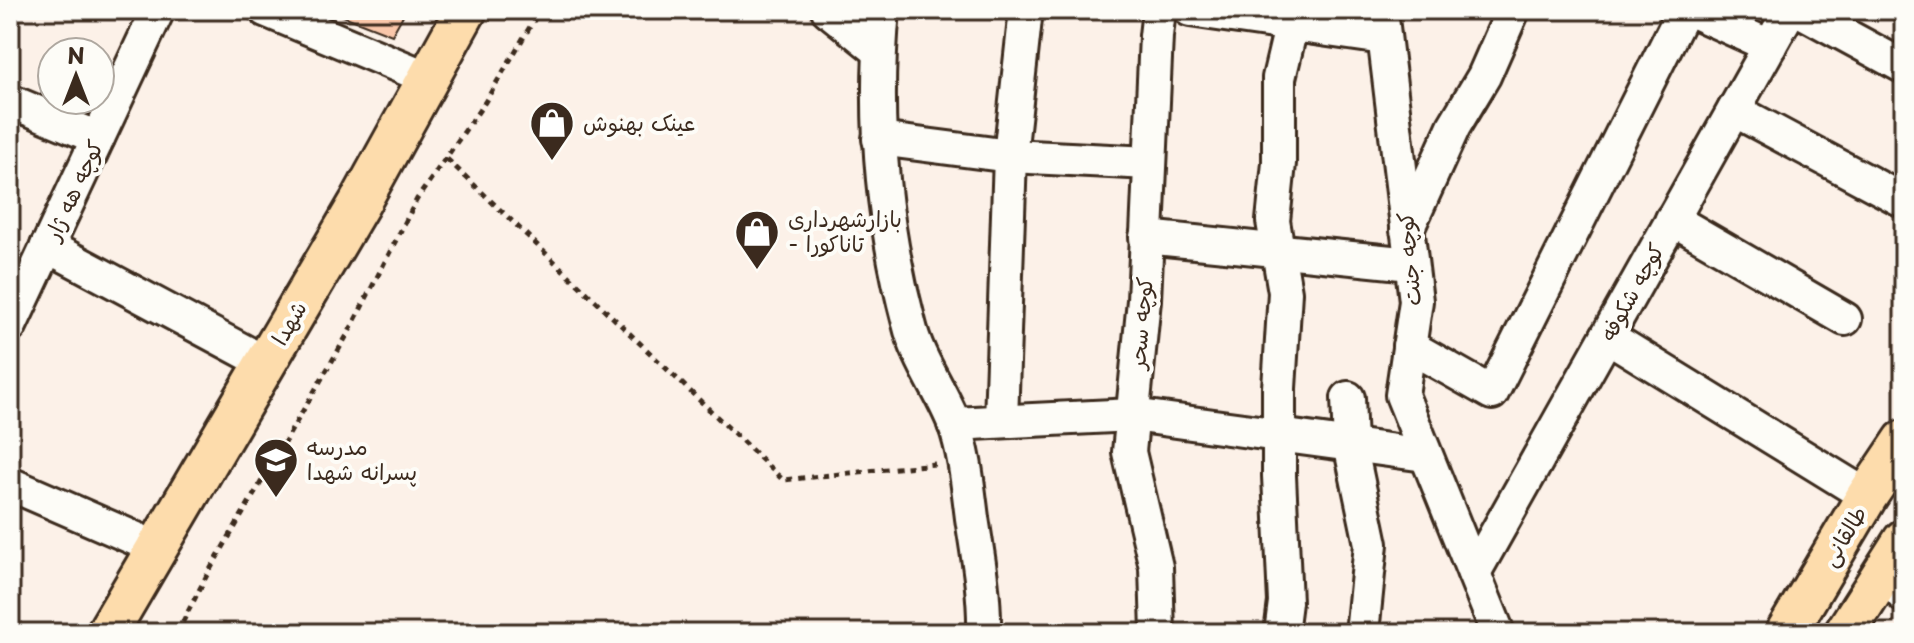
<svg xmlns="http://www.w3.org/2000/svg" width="1914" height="643" viewBox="0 0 1914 643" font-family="'Playpen Sans','Playpen Sans Arabic',sans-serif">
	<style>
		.building { fill: #fac7aa; stroke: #3b2a1e; stroke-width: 2 }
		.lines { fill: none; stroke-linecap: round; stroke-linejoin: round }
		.minor-casing { stroke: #3b2a1e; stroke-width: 38 }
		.major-casing { stroke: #3b2a1e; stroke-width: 46 }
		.path { stroke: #3b2a1e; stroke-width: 5; stroke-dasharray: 6 6; stroke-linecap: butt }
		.minor { stroke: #fdfcf7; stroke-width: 32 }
		.major { stroke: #fddcac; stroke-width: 40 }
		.labels { text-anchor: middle; stroke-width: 8; stroke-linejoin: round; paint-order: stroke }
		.poi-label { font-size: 22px; fill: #3b2a1e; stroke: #fdfcf7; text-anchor: start }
		.street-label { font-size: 22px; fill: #3b2a1e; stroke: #fdfcf7 }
	</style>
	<rect width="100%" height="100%" fill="#fcf1e8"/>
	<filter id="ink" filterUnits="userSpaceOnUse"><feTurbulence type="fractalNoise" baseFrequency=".0125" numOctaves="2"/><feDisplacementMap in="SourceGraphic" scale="16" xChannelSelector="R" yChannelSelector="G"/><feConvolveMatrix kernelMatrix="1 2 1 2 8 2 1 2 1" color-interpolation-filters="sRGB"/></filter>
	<g filter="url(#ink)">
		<!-- building -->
		<path class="building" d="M328 10H406L392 35Z"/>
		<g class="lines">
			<!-- minor casing -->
			<g class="minor-casing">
				<g id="minor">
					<path d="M265 10 428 78"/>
					<path d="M828 10 879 51"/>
					<path d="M883 10C873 115 882 222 909 323 917 358 941 390 954 423 965 453 968 487 972 518 978 557 985 594 984 633"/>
					<path d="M1190 10 1384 38"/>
					<path d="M1381 10 1416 301 1402 395 1498 633"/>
					<path d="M1690 10 1770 46"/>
					<path d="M1799 10 1904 67"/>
					<path d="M10 101 98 138"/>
					<path d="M1734 110 1904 201"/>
					<path d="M879 139 1010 156 1150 163"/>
					<path d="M1672 219 1845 319"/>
					<path d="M1407 230 1454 126 1484 76 1513 10"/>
					<path d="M1146 237 1411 264"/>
					<path d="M47 246 266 363"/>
					<path d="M10 326 158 10"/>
					<path d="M1607 336 1867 496"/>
					<path d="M1409 346 1492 393 1684 10"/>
					<path d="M1348 398 1350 444 1371 544 1362 633"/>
					<path d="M1001 421 1010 156 1026 10"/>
					<path d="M954 424 1133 415 1425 455"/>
					<path d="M10 484 157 548"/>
					<path d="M1884 572 1904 596"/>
					<path d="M1474 573 1790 10"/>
					<path d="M1158 633 1156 567 1129 452 1144 300 1156 36 1159 10"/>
					<path d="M1281 633 1285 602 1279 476V388L1285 292 1273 221 1279 163V78L1295 10"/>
				</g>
			</g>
			<!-- major casing -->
			<g class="major-casing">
				<g id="major">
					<path d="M107 633 359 204 466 10"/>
					<path d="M1786 633 1867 496 1904 441"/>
					<path d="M1845 633 1904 540"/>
				</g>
			</g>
			<!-- path -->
			<g class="path">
				<path d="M447 159 783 480 935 464"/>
				<path d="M177 633 208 573 349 332 417 199 485 102 540 10"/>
			</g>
			<!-- minor -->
			<use href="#minor" class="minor"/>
			<!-- major -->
			<use href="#major" class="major"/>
		</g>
	</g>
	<!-- icons -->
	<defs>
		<g id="shop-pin" transform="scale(2.3)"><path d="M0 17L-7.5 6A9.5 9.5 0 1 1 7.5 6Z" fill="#3b2a1e" stroke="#fdfcf7"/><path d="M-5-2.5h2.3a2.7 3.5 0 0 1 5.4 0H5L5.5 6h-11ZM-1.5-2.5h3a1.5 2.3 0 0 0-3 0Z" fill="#fff"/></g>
		<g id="school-pin" transform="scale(2.3)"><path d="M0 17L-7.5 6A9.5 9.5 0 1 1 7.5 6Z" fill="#3b2a1e" stroke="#fdfcf7"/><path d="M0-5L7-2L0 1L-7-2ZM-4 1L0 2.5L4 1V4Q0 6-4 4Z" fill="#fff"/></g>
	</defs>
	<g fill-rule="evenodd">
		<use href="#shop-pin" x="552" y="123"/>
		<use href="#shop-pin" x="757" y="232"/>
		<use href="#school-pin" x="276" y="460"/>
	</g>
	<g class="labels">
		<!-- poi labels -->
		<g class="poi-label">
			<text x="583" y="131">عینک بهنوش</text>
			<text x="788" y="227">بازارشهرداری<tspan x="788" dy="25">- تاناکورا</tspan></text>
			<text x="307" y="455">مدرسه<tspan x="307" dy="25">پسرانه شهدا</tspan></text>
		</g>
		<!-- street labels -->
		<g class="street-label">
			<text transform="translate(74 190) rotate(-65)" y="8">کوچه هه ژار</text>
			<text transform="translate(1409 259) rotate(-95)" y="8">کوچه جنت</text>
			<text transform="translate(1632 292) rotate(-61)" y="8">کوچه شکوفه</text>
			<text transform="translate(289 323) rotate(-60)" y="8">شهدا</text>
			<text transform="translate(1141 323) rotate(-85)" y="8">کوچه سحر</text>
			<text transform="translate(1844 536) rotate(-59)" y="8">طالقانی</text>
		</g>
	</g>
	<!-- margin -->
	<rect width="1914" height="643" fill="none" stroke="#fdfcf7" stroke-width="40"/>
	<rect x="20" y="20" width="1874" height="603" fill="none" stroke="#3b2a1e" stroke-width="3" filter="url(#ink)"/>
	<!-- north arrow -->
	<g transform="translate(76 76)"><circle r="38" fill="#fdfcf7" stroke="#afa8a0" stroke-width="2"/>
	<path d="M0-6L14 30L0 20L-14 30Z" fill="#3b2a1e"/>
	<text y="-12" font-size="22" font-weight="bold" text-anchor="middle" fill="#3b2a1e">N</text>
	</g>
</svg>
